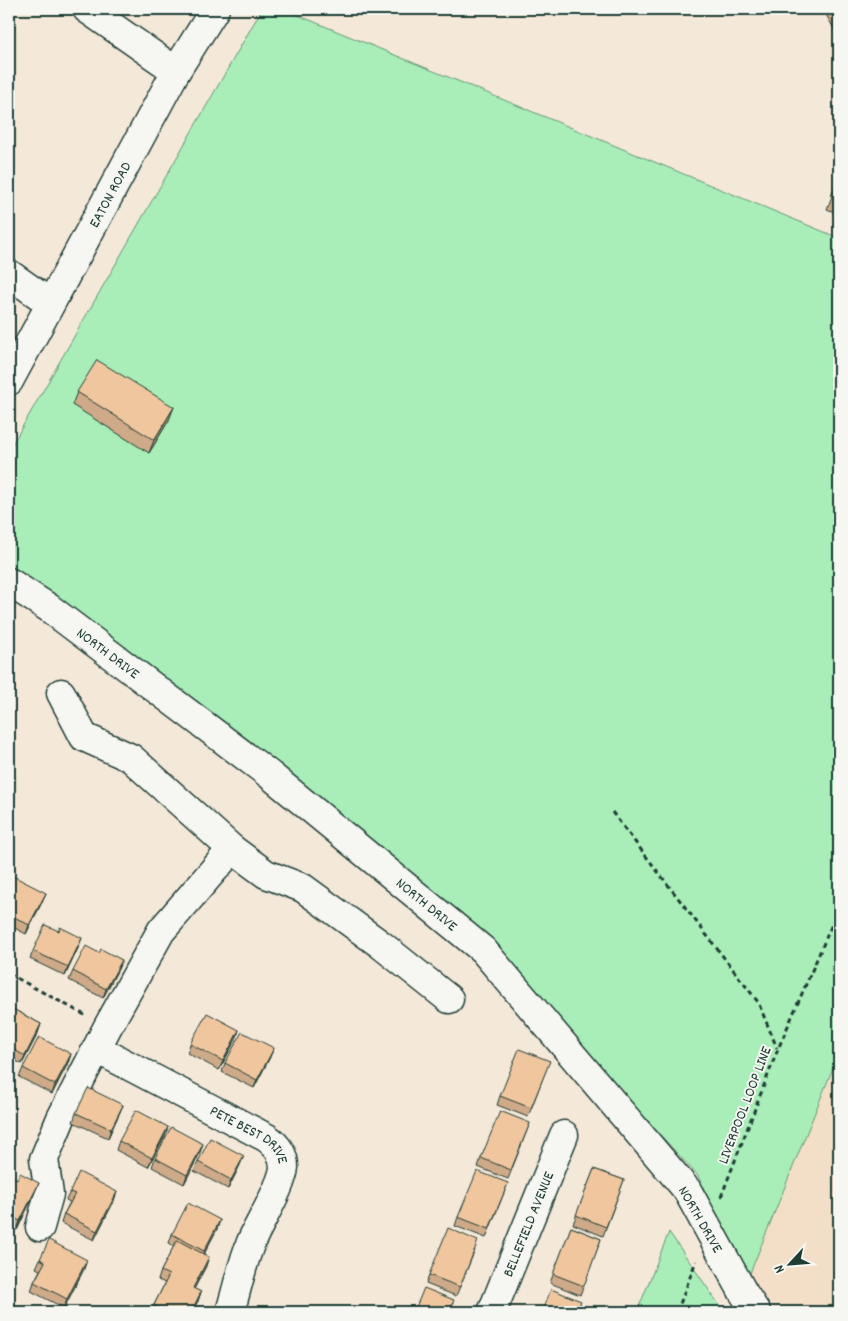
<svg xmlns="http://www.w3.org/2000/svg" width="848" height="1321" viewBox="0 0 848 1321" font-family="Dekko,sans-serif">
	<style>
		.built { fill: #f3dec8 }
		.green { fill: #a9eeb9; stroke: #649676 }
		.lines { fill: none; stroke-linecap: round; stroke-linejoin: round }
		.minor-casing { stroke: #1f3d34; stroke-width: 31 }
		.path { stroke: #1f3d34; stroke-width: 3; stroke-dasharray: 5 4; stroke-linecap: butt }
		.minor { stroke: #f6f6f2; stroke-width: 28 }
		.minor-bridge-casing { stroke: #1f3d34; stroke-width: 31; stroke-linecap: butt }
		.minor-bridge { stroke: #f6f6f2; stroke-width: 28 }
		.wall { fill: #ceaa89; stroke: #1f3d34 }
		.shaded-wall { fill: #a88b6f; stroke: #1f3d34 }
		.building { fill: #f0c69f; stroke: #1f3d34 }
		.labels { text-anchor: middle; stroke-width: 4; stroke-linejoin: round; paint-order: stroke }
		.street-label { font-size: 15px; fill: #1f3d34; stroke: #f6f6f2 }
	</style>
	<rect width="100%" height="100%" fill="#f4e8d9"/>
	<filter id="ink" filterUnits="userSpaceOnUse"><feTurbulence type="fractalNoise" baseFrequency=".02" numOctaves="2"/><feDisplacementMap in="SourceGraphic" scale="10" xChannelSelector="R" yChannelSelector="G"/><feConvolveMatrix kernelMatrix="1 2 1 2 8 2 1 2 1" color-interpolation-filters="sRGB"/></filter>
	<g filter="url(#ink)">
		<!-- built -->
		<path class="built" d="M839 1053V1312H779L775 1306 746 1283Z"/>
		<!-- green -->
		<g class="green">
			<path d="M262 9H283L839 238V1053L746 1283 698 1176 478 937 9 566V450Z"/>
			<path d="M669 1232 724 1312H637Z"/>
		</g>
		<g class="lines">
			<!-- minor casing -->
			<g class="minor-casing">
				<g id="minor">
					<path d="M87 9 176 71"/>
					<path d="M9 274 50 303"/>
					<path id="s1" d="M9 381 176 71 215 9"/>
					<path id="s2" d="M9 582 49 608 270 775 483 950 687 1190"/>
					<path d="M61 693 84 737 131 758 232 849 266 874 303 888 380 944 449 999"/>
					<path id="s3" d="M97 1049 267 1138C277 1145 284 1155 284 1167 283 1185 259 1223 251 1242 242 1264 237 1289 230 1312"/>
					<path d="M40 1227 49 1194 44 1159 61 1118 107 1028 161 931 232 849"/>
					<path d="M743 1292 756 1312"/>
					<path id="s4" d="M492 1312 564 1135"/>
				</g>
			</g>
			<!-- path -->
			<g class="path">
				<path d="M612 812 758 1002 777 1048"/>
				<path d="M9 974 85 1015"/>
				<path d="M721 1197 778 1049 839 908"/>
				<path d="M677 1312 696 1261"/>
			</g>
			<!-- minor -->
			<use href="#minor" class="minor"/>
			<!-- minor-bridge casing -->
			<g class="minor-bridge-casing">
				<path id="minor-bridge" d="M687 1190 743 1292"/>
			</g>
			<!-- minor-bridge -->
			<use href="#minor-bridge" class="minor-bridge"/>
		</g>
		<!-- wall -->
		<g class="wall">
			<path d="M823 9H839V38Z"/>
			<path d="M839 178V214L827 209Z"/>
			<path d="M77 392 169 420 149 453 72 405Z"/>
			<path d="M9 885 42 902 26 934 9 925Z"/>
			<path d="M79 946 65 976 30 959 33 951Z"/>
			<path d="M99 953 122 960 118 969 103 998 69 980 73 971Z"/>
			<path d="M9 1007 41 1024 38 1033 22 1064 9 1058Z"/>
			<path d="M239 1030 236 1039 219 1070 187 1053 190 1044Z"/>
			<path d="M71 1054 68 1063 52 1094 19 1077 23 1068Z"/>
			<path d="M270 1057 254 1088 222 1072 225 1063Z"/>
			<path d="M546 1070 528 1117 497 1105 500 1096Z"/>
			<path d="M123 1105 119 1114 108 1138 73 1122 76 1113Z"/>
			<path d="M530 1123 508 1179 478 1167 481 1158Z"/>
			<path d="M165 1136 148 1167 116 1150 119 1141Z"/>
			<path d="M200 1153 184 1184 152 1167 155 1158Z"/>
			<path d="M198 1162 240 1165 228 1189 194 1171Z"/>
			<path d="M594 1169 624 1180 603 1236 573 1224Z"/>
			<path d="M9 1174 35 1192 17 1230 9 1226Z"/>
			<path d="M508 1183 486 1238 455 1226 458 1217Z"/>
			<path d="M70 1192 114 1201 94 1240 61 1223 64 1214 70 1202 66 1200Z"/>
			<path d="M220 1220 217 1229 204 1254 206 1266 194 1289 201 1292 198 1301 192 1312H151L154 1305 165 1283 158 1280 161 1271 174 1246 169 1243 172 1234Z"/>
			<path d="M571 1227 601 1239 580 1295 550 1283Z"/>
			<path d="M475 1250 456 1296 426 1284 429 1275Z"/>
			<path d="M40 1259 84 1269 64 1308 31 1291 34 1282 40 1270 36 1268Z"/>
		</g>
		<!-- shaded-wall -->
		<g class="shaded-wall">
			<path d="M174 407 169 420 149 453 154 440Z"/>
			<path d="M46 893 42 902 26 934 29 925Z"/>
			<path d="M82 938 79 946 65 976 68 967Z"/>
			<path d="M122 960 118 969 103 998 106 989Z"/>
			<path d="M41 1024 38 1033 22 1064 25 1056Z"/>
			<path d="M239 1030 236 1039 219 1070 223 1061Z"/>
			<path d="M274 1048 270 1057 254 1088 257 1080Z"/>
			<path d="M71 1054 68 1063 52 1094 55 1085Z"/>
			<path d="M123 1105 119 1114 108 1138 111 1129Z"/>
			<path d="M168 1127 165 1136 148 1167 152 1158Z"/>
			<path d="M203 1144 200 1153 184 1184 187 1175Z"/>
			<path d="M244 1156 240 1165 228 1189 231 1180Z"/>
			<path d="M39 1183 35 1192 17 1230 20 1221Z"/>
			<path d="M117 1192 114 1201 94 1240 97 1231Z"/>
			<path d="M220 1220 217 1229 201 1260 204 1251Z"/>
			<path d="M209 1257 206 1266 190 1297 193 1288Z"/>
			<path d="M87 1260 84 1269 64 1308 67 1299Z"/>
			<path d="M201 1292 198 1301 192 1312H191Z"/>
		</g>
		<!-- building -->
		<g class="building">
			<path d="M835 9H839V16Z"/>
			<path d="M839 178V199L831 196Z"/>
			<path d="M97 360 174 407 154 440 77 392Z"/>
			<path d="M13 876 46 893 29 925 9 914V885Z"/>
			<path d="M45 925 59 931 60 927 82 938 68 967 33 951Z"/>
			<path d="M86 946 99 953 101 949 122 960 106 989 73 971Z"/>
			<path d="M9 1007 41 1024 25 1056 9 1047Z"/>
			<path d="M207 1013 239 1030 223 1061 190 1044Z"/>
			<path d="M242 1032 274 1048 257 1080 225 1063Z"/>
			<path d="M39 1037 71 1054 55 1085 23 1068Z"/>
			<path d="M519 1049 550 1061 531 1108 500 1096Z"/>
			<path d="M88 1088 123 1105 111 1129 76 1113Z"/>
			<path d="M136 1110 168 1127 152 1158 119 1141Z"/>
			<path d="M500 1111 530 1123 511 1170 481 1158Z"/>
			<path d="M171 1127 203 1144 187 1175 155 1158Z"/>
			<path d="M210 1138 244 1156 231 1180 198 1162Z"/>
			<path d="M594 1169 624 1180 606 1227 576 1215Z"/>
			<path d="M477 1171 508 1183 489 1229 458 1217Z"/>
			<path d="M79 1172 117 1192 97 1231 64 1214 75 1194 70 1192Z"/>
			<path d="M20 1173 39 1183 20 1221 9 1215V1174L17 1179Z"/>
			<path d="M188 1203 220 1220 204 1251 172 1234Z"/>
			<path d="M571 1227 601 1239 584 1286 553 1274Z"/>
			<path d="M448 1228 478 1241 460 1287 429 1275Z"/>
			<path d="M49 1240 87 1260 67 1299 34 1282 45 1262 40 1259Z"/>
			<path d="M177 1240 209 1257 193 1288 201 1292 191 1312H167L154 1305 169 1275 161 1271Z"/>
			<path d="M424 1288 454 1300 449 1312H414Z"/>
			<path d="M551 1289 581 1301 577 1312H542Z"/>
		</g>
	</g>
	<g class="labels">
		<!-- street labels -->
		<g class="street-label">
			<text dy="5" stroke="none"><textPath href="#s1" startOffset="212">EATON ROAD</textPath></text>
			<text dy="5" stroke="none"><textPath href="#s2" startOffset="122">NORTH DRIVE</textPath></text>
			<text dy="5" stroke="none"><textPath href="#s2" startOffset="528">NORTH DRIVE</textPath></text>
			<text transform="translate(744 1105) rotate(-69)" y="5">LIVERPOOL LOOP LINE</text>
			<text dy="5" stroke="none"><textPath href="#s3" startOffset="176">PETE BEST DRIVE</textPath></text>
			<text transform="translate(701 1219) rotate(60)" y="5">NORTH DRIVE</text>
			<text dy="5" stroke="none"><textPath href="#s4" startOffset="95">BELLEFIELD AVENUE</textPath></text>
		</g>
	</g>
	<!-- margin -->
	<rect width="848" height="1321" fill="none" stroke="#f6f6f2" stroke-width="30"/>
	<rect x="15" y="15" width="818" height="1291" fill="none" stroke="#1f3d34" stroke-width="2" filter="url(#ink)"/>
	<!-- north arrow -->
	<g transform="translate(790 1264) rotate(244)" stroke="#f6f6f2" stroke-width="4" paint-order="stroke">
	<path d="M0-4L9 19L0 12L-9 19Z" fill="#1f3d34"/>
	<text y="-8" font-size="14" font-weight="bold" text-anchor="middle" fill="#1f3d34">N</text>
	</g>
</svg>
